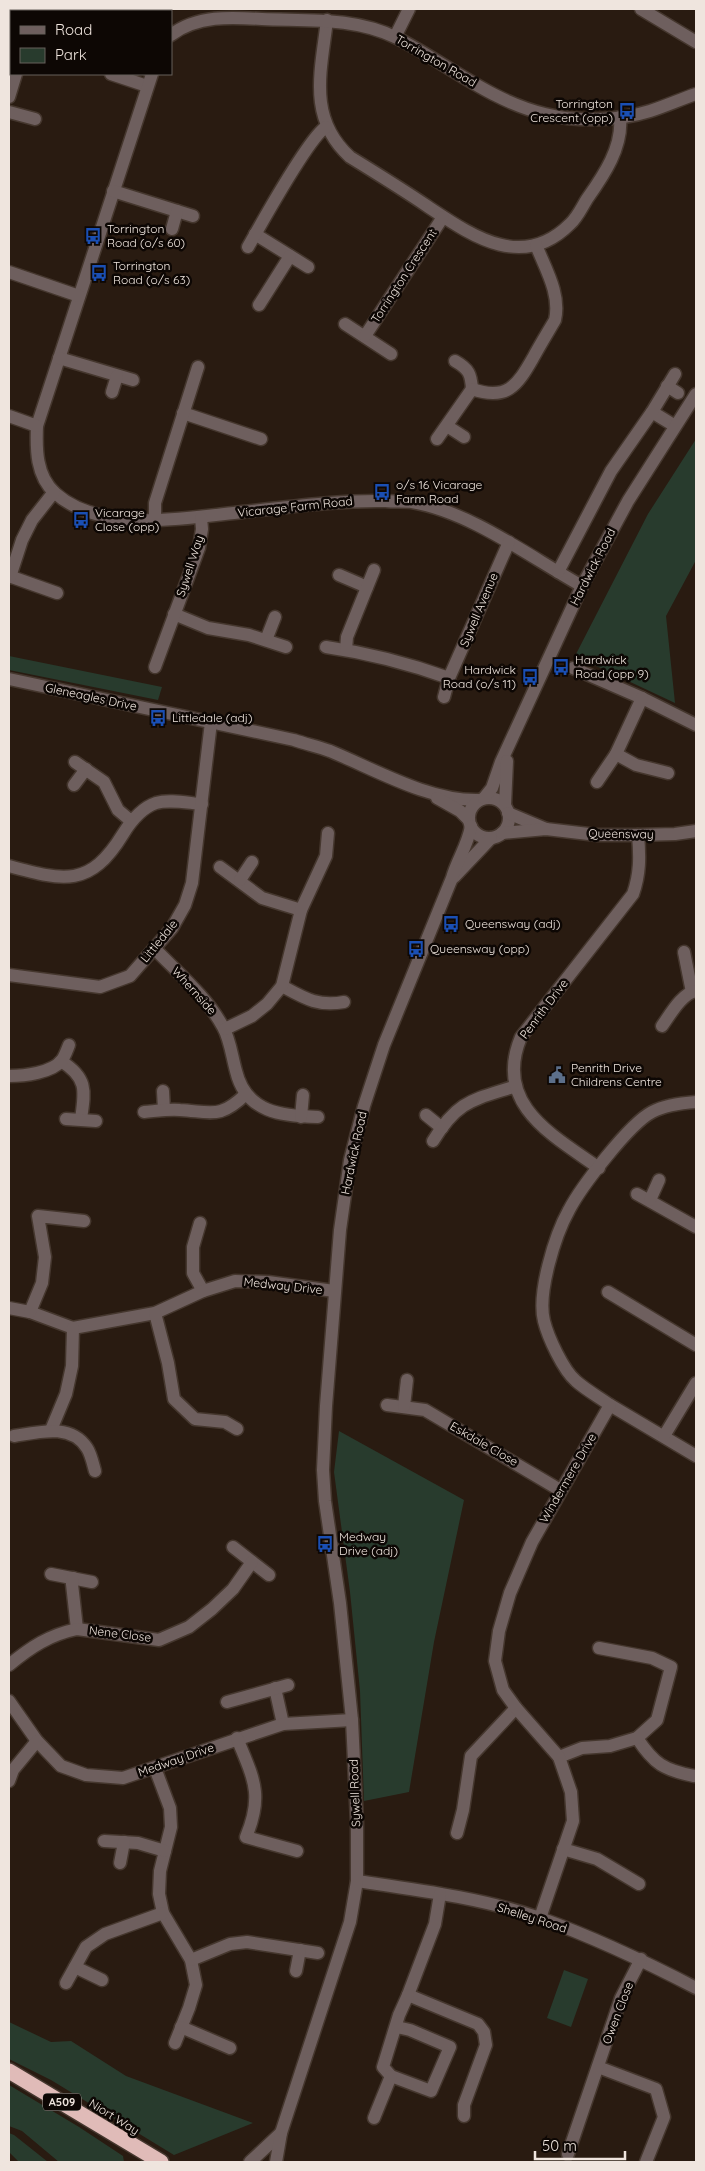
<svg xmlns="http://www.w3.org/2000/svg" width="705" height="2171" viewBox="0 0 705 2171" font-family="Quicksand,sans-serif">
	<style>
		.green { fill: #283b2d }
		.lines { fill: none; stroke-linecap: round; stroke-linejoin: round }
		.minor-casing { stroke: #45372e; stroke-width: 15 }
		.highway-casing { stroke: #45372e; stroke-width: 18 }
		.minor { stroke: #6e5f5e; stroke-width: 12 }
		.highway { stroke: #e0bbb8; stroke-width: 15 }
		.labels { text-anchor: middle; stroke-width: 5; stroke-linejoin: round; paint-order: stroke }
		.shield { fill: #0d0704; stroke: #aba29d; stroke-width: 1 }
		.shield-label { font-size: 11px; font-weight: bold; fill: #efe5de }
		.street-label { font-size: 12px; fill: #efe5de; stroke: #0d0704 }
		.poi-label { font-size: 12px; fill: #efe5de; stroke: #0d0704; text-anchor: start }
	</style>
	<rect width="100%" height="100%" fill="#291b11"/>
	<!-- green -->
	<g class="green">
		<path d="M696 439V560L666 616 675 703 575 656 648 514Z"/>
		<path d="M9 656 162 687 158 700 9 670Z"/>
		<path d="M339 1431 464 1500 434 1642 409 1792 364 1801 360 1691 350 1592 334 1472Z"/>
		<path d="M564 1970 588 1979 571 2027 547 2018Z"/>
		<path d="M9 2022 51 2042 71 2041 126 2076 253 2123 174 2155 51 2080 9 2059Z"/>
		<path d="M9 2085 79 2127 123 2156 124 2162H59L22 2131 9 2126Z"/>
		<path d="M9 2133 14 2135 48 2162H19L9 2152Z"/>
	</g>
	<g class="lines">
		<!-- minor casing -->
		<g class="minor-casing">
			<g id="minor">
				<path d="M641 9 696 42"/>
				<path d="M34 11V9"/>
				<path d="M327 20C321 71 307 118 350 157 376 173 402 189 427 206 471 235 522 272 570 224 577 218 582 207 587 199 604 175 623 147 620 117"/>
				<path d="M171 35C197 15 231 17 262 19 307 21 355 17 397 38 446 63 490 101 545 114 577 122 618 121 650 111 666 106 681 99 696 94"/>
				<path d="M395 37 409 9"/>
				<path d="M111 74 147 86"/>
				<path d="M152 74 37 426C36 449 36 476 55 493 101 534 186 518 242 512 289 507 339 500 386 501 394 502 404 501 412 502 471 512 530 557 582 586"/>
				<path d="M9 97 16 74"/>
				<path d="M9 112 35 119"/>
				<path d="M113 191 193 216"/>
				<path d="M172 229 177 211"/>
				<path d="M255 234 308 267"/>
				<path d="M248 247C261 224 309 137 326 127"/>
				<path d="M9 272 79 296"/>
				<path d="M259 305 290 256"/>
				<path d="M345 324 391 354"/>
				<path d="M365 336 443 217"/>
				<path d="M59 358 133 380"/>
				<path d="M455 361C469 369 471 374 472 389"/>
				<path d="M667 386 678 393"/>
				<path d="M112 392 117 376"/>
				<path d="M652 412 675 426"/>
				<path d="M183 413 261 439"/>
				<path d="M9 416 37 426"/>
				<path d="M447 426 464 437"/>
				<path d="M437 439 472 389C507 401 517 386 533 358 540 345 548 332 555 320 561 294 545 268 536 245"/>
				<path d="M155 520V503L198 367"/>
				<path d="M558 572 611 471 652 412 675 374"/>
				<path d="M339 575 367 587"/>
				<path d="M9 576 57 593"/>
				<path d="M10 577 22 540 32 520 54 492"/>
				<path d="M174 614 208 628 249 635 286 647"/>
				<path d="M266 640 275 617"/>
				<path d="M326 647C368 653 410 664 449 678"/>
				<path d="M346 650 347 637 374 570"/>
				<path d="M155 667 199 548 202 529 201 518"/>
				<path d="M573 668 642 698 696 725"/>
				<path d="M9 679 294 740C306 744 319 747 330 751 376 770 429 801 478 800"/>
				<path d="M444 697 449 678 509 542"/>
				<path d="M616 754 636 765 668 773"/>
				<path d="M75 762 104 782 118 810 131 821"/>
				<path d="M597 782 616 754 642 698"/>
				<path d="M74 785 86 769"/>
				<circle cx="489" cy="818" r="20"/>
				<path d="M437 798 460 811 469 820"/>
				<path d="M484 798 492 788 501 762 582 586 628 501 696 394"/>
				<path d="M505 805 507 761"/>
				<path d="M508 813 546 829"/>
				<path d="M502 833 546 829 597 835H638L675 834 696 831"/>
				<path d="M9 866C64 881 90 888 123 834 131 821 141 808 156 803 169 799 188 803 202 804"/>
				<path d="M220 867 262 898 301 910"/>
				<path d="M454 877 491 838"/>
				<path d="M240 880 252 862"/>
				<path d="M155 949C178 973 207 997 223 1027 230 1039 232 1057 236 1071 246 1113 282 1116 318 1117"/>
				<path d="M684 952 692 992"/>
				<path d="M9 975 100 987 130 976 172 928 185 905 192 883 211 722"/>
				<path d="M282 986C304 998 318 1007 344 1002"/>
				<path d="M662 1026C670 1015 682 993 696 991"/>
				<path d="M225 1029 252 1016 267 1004 282 986 301 910 326 856 328 833"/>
				<path d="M61 1061C88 1078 85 1091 81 1119"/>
				<path d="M9 1076C24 1076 52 1073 62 1060 65 1056 67 1050 69 1045"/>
				<path d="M163 1091 164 1110"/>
				<path d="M144 1112C156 1111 168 1109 180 1110 213 1112 220 1119 246 1094"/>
				<path d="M426 1115 442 1128"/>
				<path d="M301 1117 303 1095"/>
				<path d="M66 1119 96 1121"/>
				<path d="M433 1141C458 1100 473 1100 516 1086"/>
				<path d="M599 1168C552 1135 493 1104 521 1037L633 894C640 874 640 857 638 835"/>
				<path d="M637 1194 696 1227"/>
				<path d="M650 1200 659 1180"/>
				<path d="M200 1223 193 1247V1273L203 1291"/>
				<path d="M608 1292 696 1345"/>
				<path d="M9 1308 30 1312 73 1328 155 1313 203 1291 235 1281 268 1282 334 1291"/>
				<path d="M30 1312 42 1283 45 1257 38 1216 84 1221"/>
				<path d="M155 1313 168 1363 174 1399 195 1419 225 1422 237 1429"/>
				<path d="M387 1405 425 1410 560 1490"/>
				<path d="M610 1405 696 1456"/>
				<path d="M404 1406 407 1380"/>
				<path d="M51 1430 66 1394 72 1366 73 1328"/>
				<path d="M14 1436C39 1432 71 1423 87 1448 91 1454 93 1464 95 1471"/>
				<path d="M664 1436 696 1383"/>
				<path d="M233 1547 269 1575"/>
				<path d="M51 1574 92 1582"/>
				<path d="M73 1578 72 1584 77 1629"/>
				<path d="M9 1665C31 1647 49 1635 77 1629L159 1640 189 1627 212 1609 233 1589 252 1562"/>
				<path d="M275 1688 283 1724"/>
				<path d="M9 1701 37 1741 61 1766 86 1775 123 1778 283 1724 352 1720"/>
				<path d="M227 1702 288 1685"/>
				<path d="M237 1738C253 1778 264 1794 246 1837L297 1851"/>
				<path d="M637 1738C654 1764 664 1770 694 1776"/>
				<path d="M559 1757 582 1748 610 1746 637 1738 657 1720 671 1667 652 1658 599 1648"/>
				<path d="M155 1768 170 1808 171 1827 160 1871 159 1894 163 1913 191 1960 196 1985 189 2008 175 2043"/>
				<path d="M9 1781 13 1770 37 1741"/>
				<path d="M457 1833 463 1810 471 1756 516 1708"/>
				<path d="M104 1841 138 1843 165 1851"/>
				<path d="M563 1849 597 1859 639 1884"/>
				<path d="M120 1863 124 1842"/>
				<path d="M357 1881C418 1890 481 1898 540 1918 593 1937 646 1962 696 1988"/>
				<path d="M440 1894 435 1924 408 1995 478 2024 484 2032 486 2045 464 2105V2116"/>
				<path d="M540 1918 573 1821 571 1792 559 1757 516 1708 503 1690 495 1661 499 1631 510 1593 532 1542 610 1405C599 1397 586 1390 576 1381 563 1370 548 1337 544 1321 537 1293 555 1235 569 1210 581 1187 629 1124 652 1112 665 1105 682 1103 696 1102"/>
				<path d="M191 1960 230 1944 247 1942 318 1953"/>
				<path d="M75 1967 102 1980"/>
				<path d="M296 1971 300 1950"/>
				<path d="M66 1983 86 1947 105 1934 163 1913"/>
				<path d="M181 2027 230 2048"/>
				<path d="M397 2027 410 2030 450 2047 431 2091 391 2076 383 2067 399 2015 408 1995"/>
				<path d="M598 2067 656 2089 664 2117 646 2162"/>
				<path d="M374 2118 391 2076"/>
				<path d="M568 2154 621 1998 641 1959"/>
				<path d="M250 2162 281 2133"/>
				<path d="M276 2162 281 2133 350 1922 357 1881V1823L352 1720 340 1603 325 1501 323 1470 326 1406 340 1230 350 1160 364 1106 384 1045 452 878C457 860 468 845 471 826"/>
			</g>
		</g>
		<!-- highway casing -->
		<g class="highway-casing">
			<path id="highway" d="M9 2071 161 2162"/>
		</g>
		<!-- minor -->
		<use href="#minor" class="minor"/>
		<!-- highway -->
		<use href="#highway" class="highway"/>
	</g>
	<!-- icons -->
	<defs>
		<g id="bus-bare" transform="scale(1.35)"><path d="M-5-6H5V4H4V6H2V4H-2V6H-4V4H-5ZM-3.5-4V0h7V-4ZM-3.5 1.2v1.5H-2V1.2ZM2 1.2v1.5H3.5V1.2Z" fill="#1a4fb4" stroke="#0d0704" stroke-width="2.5" paint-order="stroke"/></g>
		<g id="civic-bare" transform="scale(1.35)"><path d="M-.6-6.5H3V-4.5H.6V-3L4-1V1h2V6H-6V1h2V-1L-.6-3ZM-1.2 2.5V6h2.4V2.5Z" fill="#5c6f8a" stroke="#0d0704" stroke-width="2.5" paint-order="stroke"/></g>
	</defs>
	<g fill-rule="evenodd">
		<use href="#bus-bare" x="627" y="111"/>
		<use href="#bus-bare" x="93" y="236"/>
		<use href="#bus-bare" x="99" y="273"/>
		<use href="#bus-bare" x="382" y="492"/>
		<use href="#bus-bare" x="81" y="520"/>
		<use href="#bus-bare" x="561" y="667"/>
		<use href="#bus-bare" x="530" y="677"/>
		<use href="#bus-bare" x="158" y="718"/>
		<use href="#bus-bare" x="451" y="924"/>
		<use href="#bus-bare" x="416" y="949"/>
		<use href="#civic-bare" x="557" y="1075"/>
		<use href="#bus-bare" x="325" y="1544"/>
	</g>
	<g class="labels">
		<!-- shield labels -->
		<rect class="shield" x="43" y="2093.5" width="38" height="17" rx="4"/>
		<g class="shield-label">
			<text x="62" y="2106">A509</text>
		</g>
		<!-- street labels -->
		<g class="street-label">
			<text transform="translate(436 61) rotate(30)" y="4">Torrington Road</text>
			<text transform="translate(404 276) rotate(-57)" y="4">Torrington Crescent</text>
			<text transform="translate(295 507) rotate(-6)" y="4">Vicarage Farm Road</text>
			<text transform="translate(190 566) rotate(-72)" y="4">Sywell Way</text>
			<text transform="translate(593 567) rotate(-63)" y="4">Hardwick Road</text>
			<text transform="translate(479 610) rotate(-67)" y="4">Sywell Avenue</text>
			<text transform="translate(91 697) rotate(12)" y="4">Gleneagles Drive</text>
			<text transform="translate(621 834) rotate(1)" y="4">Queensway</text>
			<text transform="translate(159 941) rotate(-51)" y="4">Littledale</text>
			<text transform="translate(194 991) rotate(48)" y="4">Whernside</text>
			<text transform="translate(544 1009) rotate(-53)" y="4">Penrith Drive</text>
			<text transform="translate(354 1153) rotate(-78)" y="4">Hardwick Road</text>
			<text transform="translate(283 1286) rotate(6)" y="4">Medway Drive</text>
			<text transform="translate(484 1444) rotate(30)" y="4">Eskdale Close</text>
			<text transform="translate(568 1478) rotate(-60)" y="4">Windermere Drive</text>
			<text transform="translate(120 1634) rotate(7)" y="4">Nene Close</text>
			<text transform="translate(176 1760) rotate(-19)" y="4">Medway Drive</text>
			<text transform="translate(355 1793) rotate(-92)" y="4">Sywell Road</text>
			<text transform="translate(532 1918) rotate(18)" y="4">Shelley Road</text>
			<text transform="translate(618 2013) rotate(-69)" y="4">Owen Close</text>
			<text transform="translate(114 2117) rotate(32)" y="4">Niort Way</text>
		</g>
		<!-- poi labels -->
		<g class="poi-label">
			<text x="613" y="108" text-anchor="end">Torrington<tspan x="613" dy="14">Crescent (opp)</tspan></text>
			<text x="107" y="233">Torrington<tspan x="107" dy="14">Road (o/s 60)</tspan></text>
			<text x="113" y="270">Torrington<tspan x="113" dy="14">Road (o/s 63)</tspan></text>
			<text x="396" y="489">o/s 16 Vicarage<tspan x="396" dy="14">Farm Road</tspan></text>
			<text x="95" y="517">Vicarage<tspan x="95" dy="14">Close (opp)</tspan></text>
			<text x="575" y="664">Hardwick<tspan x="575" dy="14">Road (opp 9)</tspan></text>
			<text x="516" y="674" text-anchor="end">Hardwick<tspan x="516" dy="14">Road (o/s 11)</tspan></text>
			<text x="172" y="722">Littledale (adj)</text>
			<text x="465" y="928">Queensway (adj)</text>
			<text x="430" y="953">Queensway (opp)</text>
			<text x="571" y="1072">Penrith Drive<tspan x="571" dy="14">Childrens Centre</tspan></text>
			<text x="339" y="1541">Medway<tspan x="339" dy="14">Drive (adj)</tspan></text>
		</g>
	</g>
	<!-- border -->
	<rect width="705" height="2171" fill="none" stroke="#efe5de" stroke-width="20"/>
	<!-- legend -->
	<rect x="10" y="10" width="162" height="65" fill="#0d0704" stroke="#67605b"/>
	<rect x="20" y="26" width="25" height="8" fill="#6e5f5e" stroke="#67605b"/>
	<text x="55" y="35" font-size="15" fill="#efe5de">Road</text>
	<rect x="20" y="48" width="25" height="15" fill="#283b2d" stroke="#67605b"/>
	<text x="55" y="60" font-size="15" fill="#efe5de">Park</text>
	<!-- scale -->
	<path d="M535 2151v8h90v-8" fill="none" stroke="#efe5de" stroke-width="2.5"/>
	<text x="542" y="2151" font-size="15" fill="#efe5de" stroke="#0d0704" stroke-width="4" paint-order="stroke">50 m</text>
</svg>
